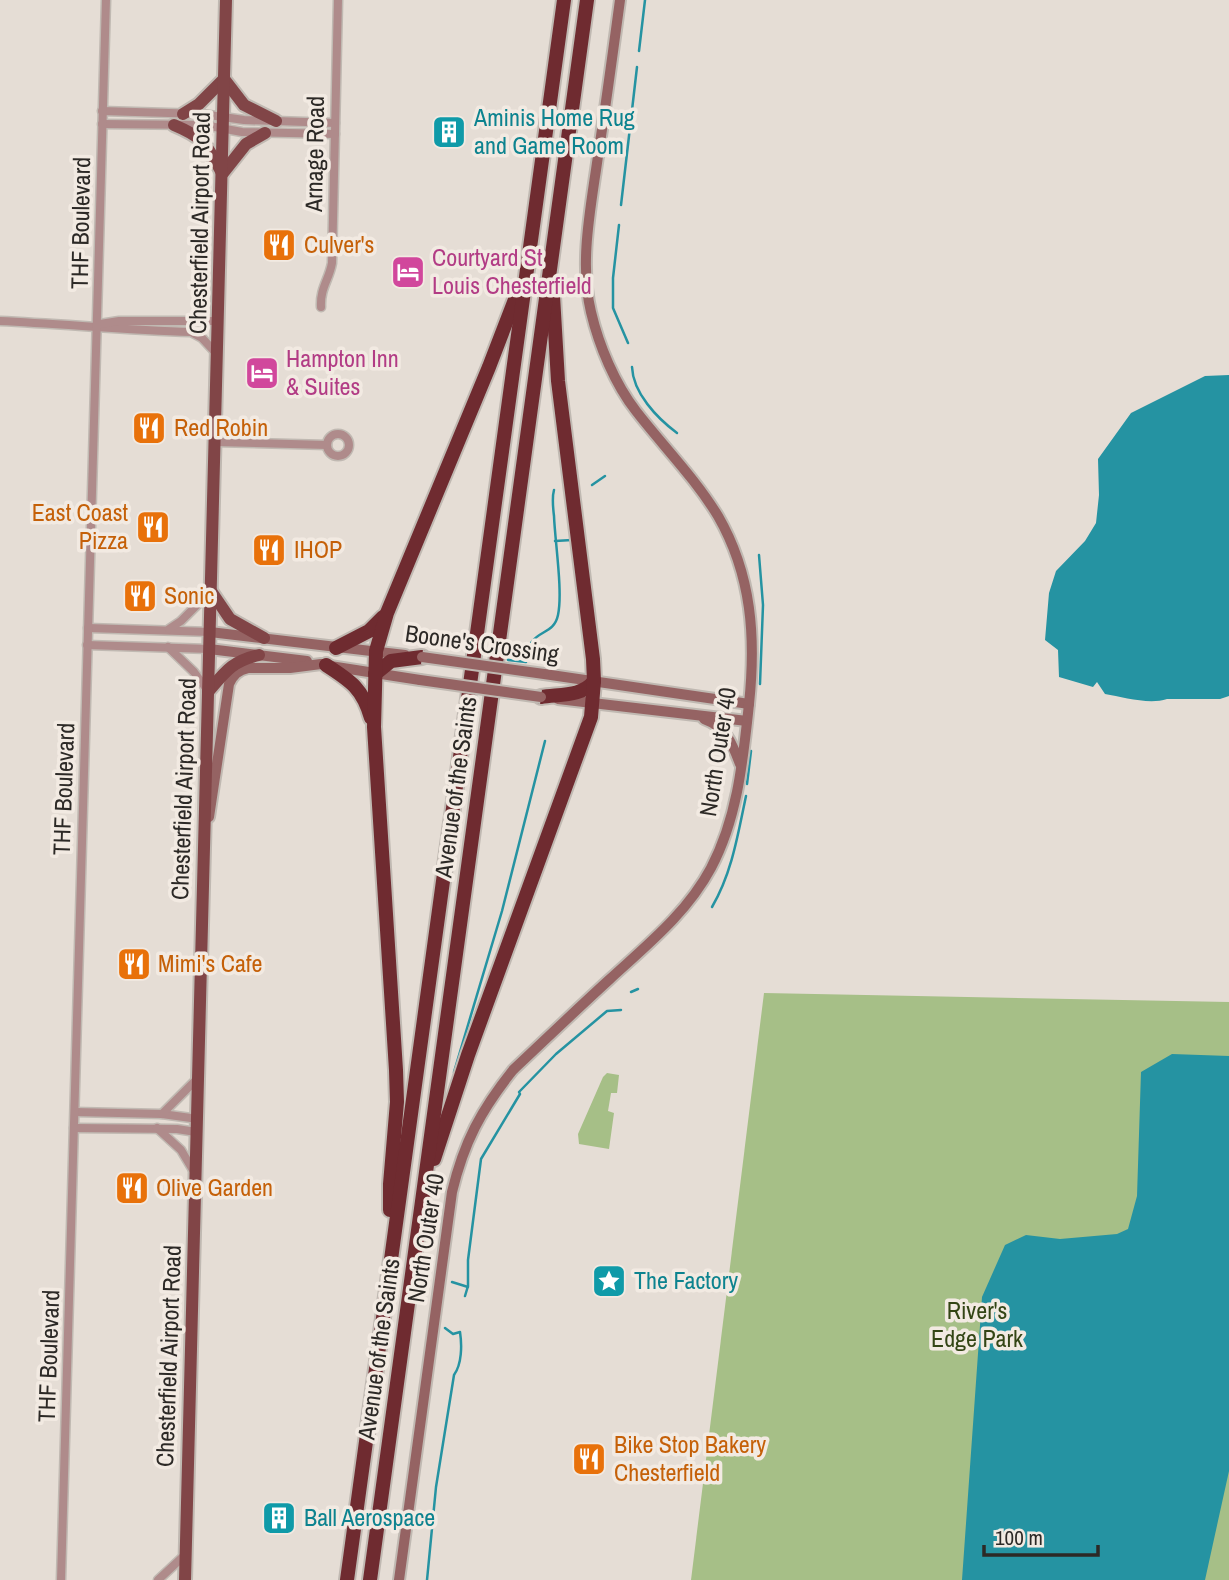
<svg xmlns="http://www.w3.org/2000/svg" width="1229" height="1580" viewBox="0 0 1229 1580" font-family="'Archivo Narrow',sans-serif">
	<style>
		.green { fill: #a6bf87 }
		.water { fill: #2593a2 }
		.lines { fill: none; stroke-linecap: round; stroke-linejoin: round }
		.stream { stroke: #2593a2; stroke-width: 2.5 }
		.street-casing { stroke: #c0b9b2; stroke-width: 11 }
		.secondary-casing { stroke: #c0b9b2; stroke-width: 14 }
		.primary-casing { stroke: #c0b9b2; stroke-width: 16 }
		.highway-casing { stroke: #c0b9b2; stroke-width: 18 }
		.street { stroke: #af8b8b; stroke-width: 8 }
		.secondary { stroke: #956363; stroke-width: 10 }
		.primary { stroke: #814547; stroke-width: 12 }
		.highway { stroke: #6f2b30; stroke-width: 14 }
		.secondary-bridge-casing { stroke: #c0b9b2; stroke-width: 14; stroke-linecap: butt }
		.secondary-bridge { stroke: #956363; stroke-width: 10 }
		.labels { text-anchor: middle; stroke-width: 7; stroke-linejoin: round; paint-order: stroke }
		.culture-label { font-size: 24px; fill: #0d838f; stroke: #f2eae2; text-anchor: start }
		.street-label { font-size: 24px; fill: #2c2926; stroke: #f2eae2 }
		.food-label { font-size: 24px; fill: #c56008; stroke: #f2eae2; text-anchor: start }
		.hotel-label { font-size: 24px; fill: #b23c85; stroke: #f2eae2; text-anchor: start }
		.park-label { font-size: 24px; fill: #334515; stroke: #f2eae2 }
	</style>
	<rect width="100%" height="100%" fill="#e5ddd5"/>
	<!-- green -->
	<g class="green">
		<path d="M764 993 1229 1002V1580H691Z"/>
		<path d="M607 1073 619 1075 617 1093H611L608 1111 614 1113 609 1149 579 1144 578 1134 603 1077Z"/>
	</g>
	<!-- water -->
	<g class="water">
		<path d="M1229 375V696L1220 699H1167C1149 705 1123 697 1105 694L1097 682 1093 687 1059 677 1058 650 1045 640 1049 593 1056 571 1085 541 1096 523 1099 495 1098 459 1131 413 1205 376Z"/>
		<path d="M1172 1054 1229 1056V1471L1205 1580H962L982 1297 1005 1245 1026 1235 1060 1239 1117 1234 1128 1229 1137 1196 1141 1072Z"/>
	</g>
	<g class="lines">
		<!-- stream -->
		<g class="stream">
			<path d="M639 51 645 0"/>
			<path d="M621 205 637 67"/>
			<path d="M619 225 613 278V308L628 343"/>
			<path d="M632 367C633 393 657 418 677 433"/>
			<path d="M592 485 605 476"/>
			<path d="M555 541 572 540"/>
			<path d="M759 555 763 605 760 684"/>
			<path d="M508 654V660L526 662C528 626 553 639 558 615 563 592 555 542 554 516 553 508 552 497 554 490"/>
			<path d="M747 784 751 751"/>
			<path d="M712 907C732 873 738 834 746 796"/>
			<path d="M631 992 638 989"/>
			<path d="M454 1072 502 911 545 741"/>
			<path d="M452 1282 468 1287"/>
			<path d="M465 1296 468 1286V1260L481 1159 520 1094 519 1092 556 1054 607 1011 621 1010"/>
			<path d="M427 1580 436 1487 454 1375C462 1364 462 1345 460 1332L453 1334 445 1328"/>
		</g>
		<!-- street casing -->
		<g class="street-casing">
			<g id="street">
				<path d="M102 111 202 114 244 120 335 123"/>
				<path d="M102 124 204 125 242 132 335 134"/>
				<path d="M321 307C320 288 329 280 332 263L338 0"/>
				<path d="M0 321C64 324 127 330 191 332L202 338 216 353"/>
				<path d="M100 324 119 321H218"/>
				<circle cx="338" cy="445" r="11"/>
				<path d="M215 442 327 445"/>
				<path d="M88 628 210 632"/>
				<path d="M169 629 181 621 211 591"/>
				<path d="M87 645 209 649"/>
				<path d="M168 647 194 672 208 691"/>
				<path d="M75 1112 162 1114 198 1119"/>
				<path d="M162 1114 197 1079"/>
				<path d="M74 1128 177 1129 196 1132"/>
				<path d="M157 1128 181 1150 193 1170"/>
				<path d="M61 1580 106 0"/>
				<path d="M158 1580 186 1554"/>
			</g>
		</g>
		<!-- secondary casing -->
		<g class="secondary-casing">
			<g id="secondary">
				<path d="M210 632 405 655"/>
				<path d="M209 649 307 661"/>
				<path d="M330 666 420 680"/>
				<path d="M544 674 749 704"/>
				<path d="M558 699 747 721"/>
				<path d="M704 719C726 727 732 743 740 764"/>
				<path d="M209 817 229 684C233 675 238 670 248 668H290L321 664"/>
				<path d="M399 1580 452 1192C464 1142 481 1110 513 1070 545 1040 577 1009 610 979 647 945 687 913 711 868 738 817 743 759 749 704 756 638 752 575 718 516 695 478 663 446 636 411 615 384 599 346 591 312 579 262 591 207 598 156 606 104 613 52 620 0"/>
			</g>
		</g>
		<!-- primary casing -->
		<g class="primary-casing">
			<g id="primary">
				<path d="M224 79 244 105 276 121"/>
				<path d="M183 114 199 104 224 79"/>
				<path d="M174 125C205 138 206 144 222 173"/>
				<path d="M223 173 246 144 265 133"/>
				<path d="M211 591 230 619 264 638"/>
				<path d="M208 692C225 672 232 661 259 655"/>
				<path d="M185 1580 226 0"/>
			</g>
		</g>
		<!-- highway casing -->
		<g class="highway-casing">
			<g id="highway">
				<path d="M336 648 369 631 383 617"/>
				<path d="M326 665C351 681 363 689 371 718"/>
				<path d="M375 674 391 661 422 657"/>
				<path d="M541 697C560 694 582 697 594 681"/>
				<path d="M434 1159 468 1055 591 717 594 681 593 659 558 381 553 296"/>
				<path d="M390 1210V1184L397 1102 396 1070 374 727 376 651 387 613 489 367 519 289"/>
				<path d="M347 1580 564 0"/>
				<path d="M370 1580 587 0"/>
			</g>
		</g>
		<!-- street -->
		<use href="#street" class="street"/>
		<!-- secondary -->
		<use href="#secondary" class="secondary"/>
		<!-- primary -->
		<use href="#primary" class="primary"/>
		<!-- highway -->
		<use href="#highway" class="highway"/>
		<!-- secondary-bridge casing -->
		<g class="secondary-bridge-casing">
			<g id="secondary-bridge">
				<path d="M422 657 544 674"/>
				<path d="M420 680 541 697"/>
			</g>
		</g>
		<!-- secondary-bridge -->
		<use href="#secondary-bridge" class="secondary-bridge"/>
	</g>
	<!-- icons -->
	<defs>
		<g id="building-square" transform="scale(1.75)"><rect x="-9" y="-9" width="18" height="18" rx="4" fill="#0f9aa8" stroke="#f2eae2"/><path d="M-4-6H4V6H1V3H-1V6H-4ZM-2.5-4.3h1.7v1.8h-1.7ZM.8-4.3h1.7v1.8H.8ZM-2.5-1h1.7V.8h-1.7ZM.8-1h1.7V.8H.8Z" fill="#fff"/></g>
		<g id="restaurant-square" transform="scale(1.75)"><rect x="-9" y="-9" width="18" height="18" rx="4" fill="#e8710a" stroke="#f2eae2"/><path d="M-5-6h1v4h1v-4h1v4h1v-4h1v5L-1.5 .5V6h-2V.5L-5-1ZM5-6V6H3V1.5H1.5Q1.5-4 5-6Z" fill="#fff"/></g>
		<g id="hotel-square" transform="scale(1.75)"><rect x="-9" y="-9" width="18" height="18" rx="4" fill="#d1479c" stroke="#f2eae2"/><path d="M-6-4.5h1.5V1H6V5H4.5V3h-9V5H-6ZM-4 0a1.8 1.8 0 1 1 3.6 0ZM.5 0V-2.5h3Q6-2.5 6 0Z" fill="#fff"/></g>
		<g id="sight-square" transform="scale(1.75)"><rect x="-9" y="-9" width="18" height="18" rx="4" fill="#0f9aa8" stroke="#f2eae2"/><path d="M0-6L1.8-2.2L6-1.7L2.9 1.2L3.7 5.4L0 3.3L-3.7 5.4L-2.9 1.2L-6-1.7L-1.8-2.2Z" fill="#fff"/></g>
	</defs>
	<g fill-rule="evenodd">
		<use href="#building-square" x="449" y="132"/>
		<use href="#restaurant-square" x="279" y="245"/>
		<use href="#hotel-square" x="408" y="272"/>
		<use href="#hotel-square" x="262" y="373"/>
		<use href="#restaurant-square" x="149" y="428"/>
		<use href="#restaurant-square" x="153" y="527"/>
		<use href="#restaurant-square" x="269" y="550"/>
		<use href="#restaurant-square" x="140" y="596"/>
		<use href="#restaurant-square" x="134" y="964"/>
		<use href="#restaurant-square" x="132" y="1188"/>
		<use href="#sight-square" x="609" y="1281"/>
		<use href="#restaurant-square" x="589" y="1459"/>
		<use href="#building-square" x="279" y="1518"/>
	</g>
	<g class="labels">
		<!-- culture labels -->
		<g class="culture-label">
			<text x="474" y="126">Aminis Home Rug<tspan x="474" dy="28">and Game Room</tspan></text>
			<text x="634" y="1289">The Factory</text>
			<text x="304" y="1526">Ball Aerospace</text>
		</g>
		<!-- street labels -->
		<g class="street-label">
			<text transform="translate(315 154) rotate(-89)" y="8">Arnage Road</text>
			<text transform="translate(81 223) rotate(-89)" y="8">THF Boulevard</text>
			<text transform="translate(200 223) rotate(-89)" y="8">Chesterfield Airport Road</text>
			<text transform="translate(482 644) rotate(8)" y="8">Boone's Crossing</text>
			<text transform="translate(718 752) rotate(-81)" y="8">North Outer 40</text>
			<text transform="translate(456 787) rotate(-82)" y="8">Avenue of the Saints</text>
			<text transform="translate(64 789) rotate(-88)" y="8">THF Boulevard</text>
			<text transform="translate(184 789) rotate(-88)" y="8">Chesterfield Airport Road</text>
			<text transform="translate(426 1238) rotate(-81)" y="8">North Outer 40</text>
			<text transform="translate(379 1349) rotate(-82)" y="8">Avenue of the Saints</text>
			<text transform="translate(49 1356) rotate(-88)" y="8">THF Boulevard</text>
			<text transform="translate(169 1356) rotate(-88)" y="8">Chesterfield Airport Road</text>
		</g>
		<!-- food labels -->
		<g class="food-label">
			<text x="304" y="253">Culver's</text>
			<text x="174" y="436">Red Robin</text>
			<text x="128" y="521" text-anchor="end">East Coast<tspan x="128" dy="28">Pizza</tspan></text>
			<text x="294" y="558">IHOP</text>
			<text x="164" y="604">Sonic</text>
			<text x="158" y="972">Mimi's Cafe</text>
			<text x="156" y="1196">Olive Garden</text>
			<text x="614" y="1453">Bike Stop Bakery<tspan x="614" dy="28">Chesterfield</tspan></text>
		</g>
		<!-- hotel labels -->
		<g class="hotel-label">
			<text x="432" y="266">Courtyard St<tspan x="432" dy="28">Louis Chesterfield</tspan></text>
			<text x="286" y="367">Hampton Inn<tspan x="286" dy="28">&amp; Suites</tspan></text>
		</g>
		<!-- park labels -->
		<g class="park-label">
			<text x="977" y="1319">River's<tspan x="977" dy="28">Edge Park</tspan></text>
		</g>
	</g>
	<!-- scale -->
	<path d="M984 1545v10h114v-10" fill="none" stroke="#2c2926" stroke-width="3.5"/>
	<text x="995" y="1545" font-size="21" fill="#2c2926" stroke="#f2eae2" stroke-width="5" paint-order="stroke">100 m</text>
</svg>
